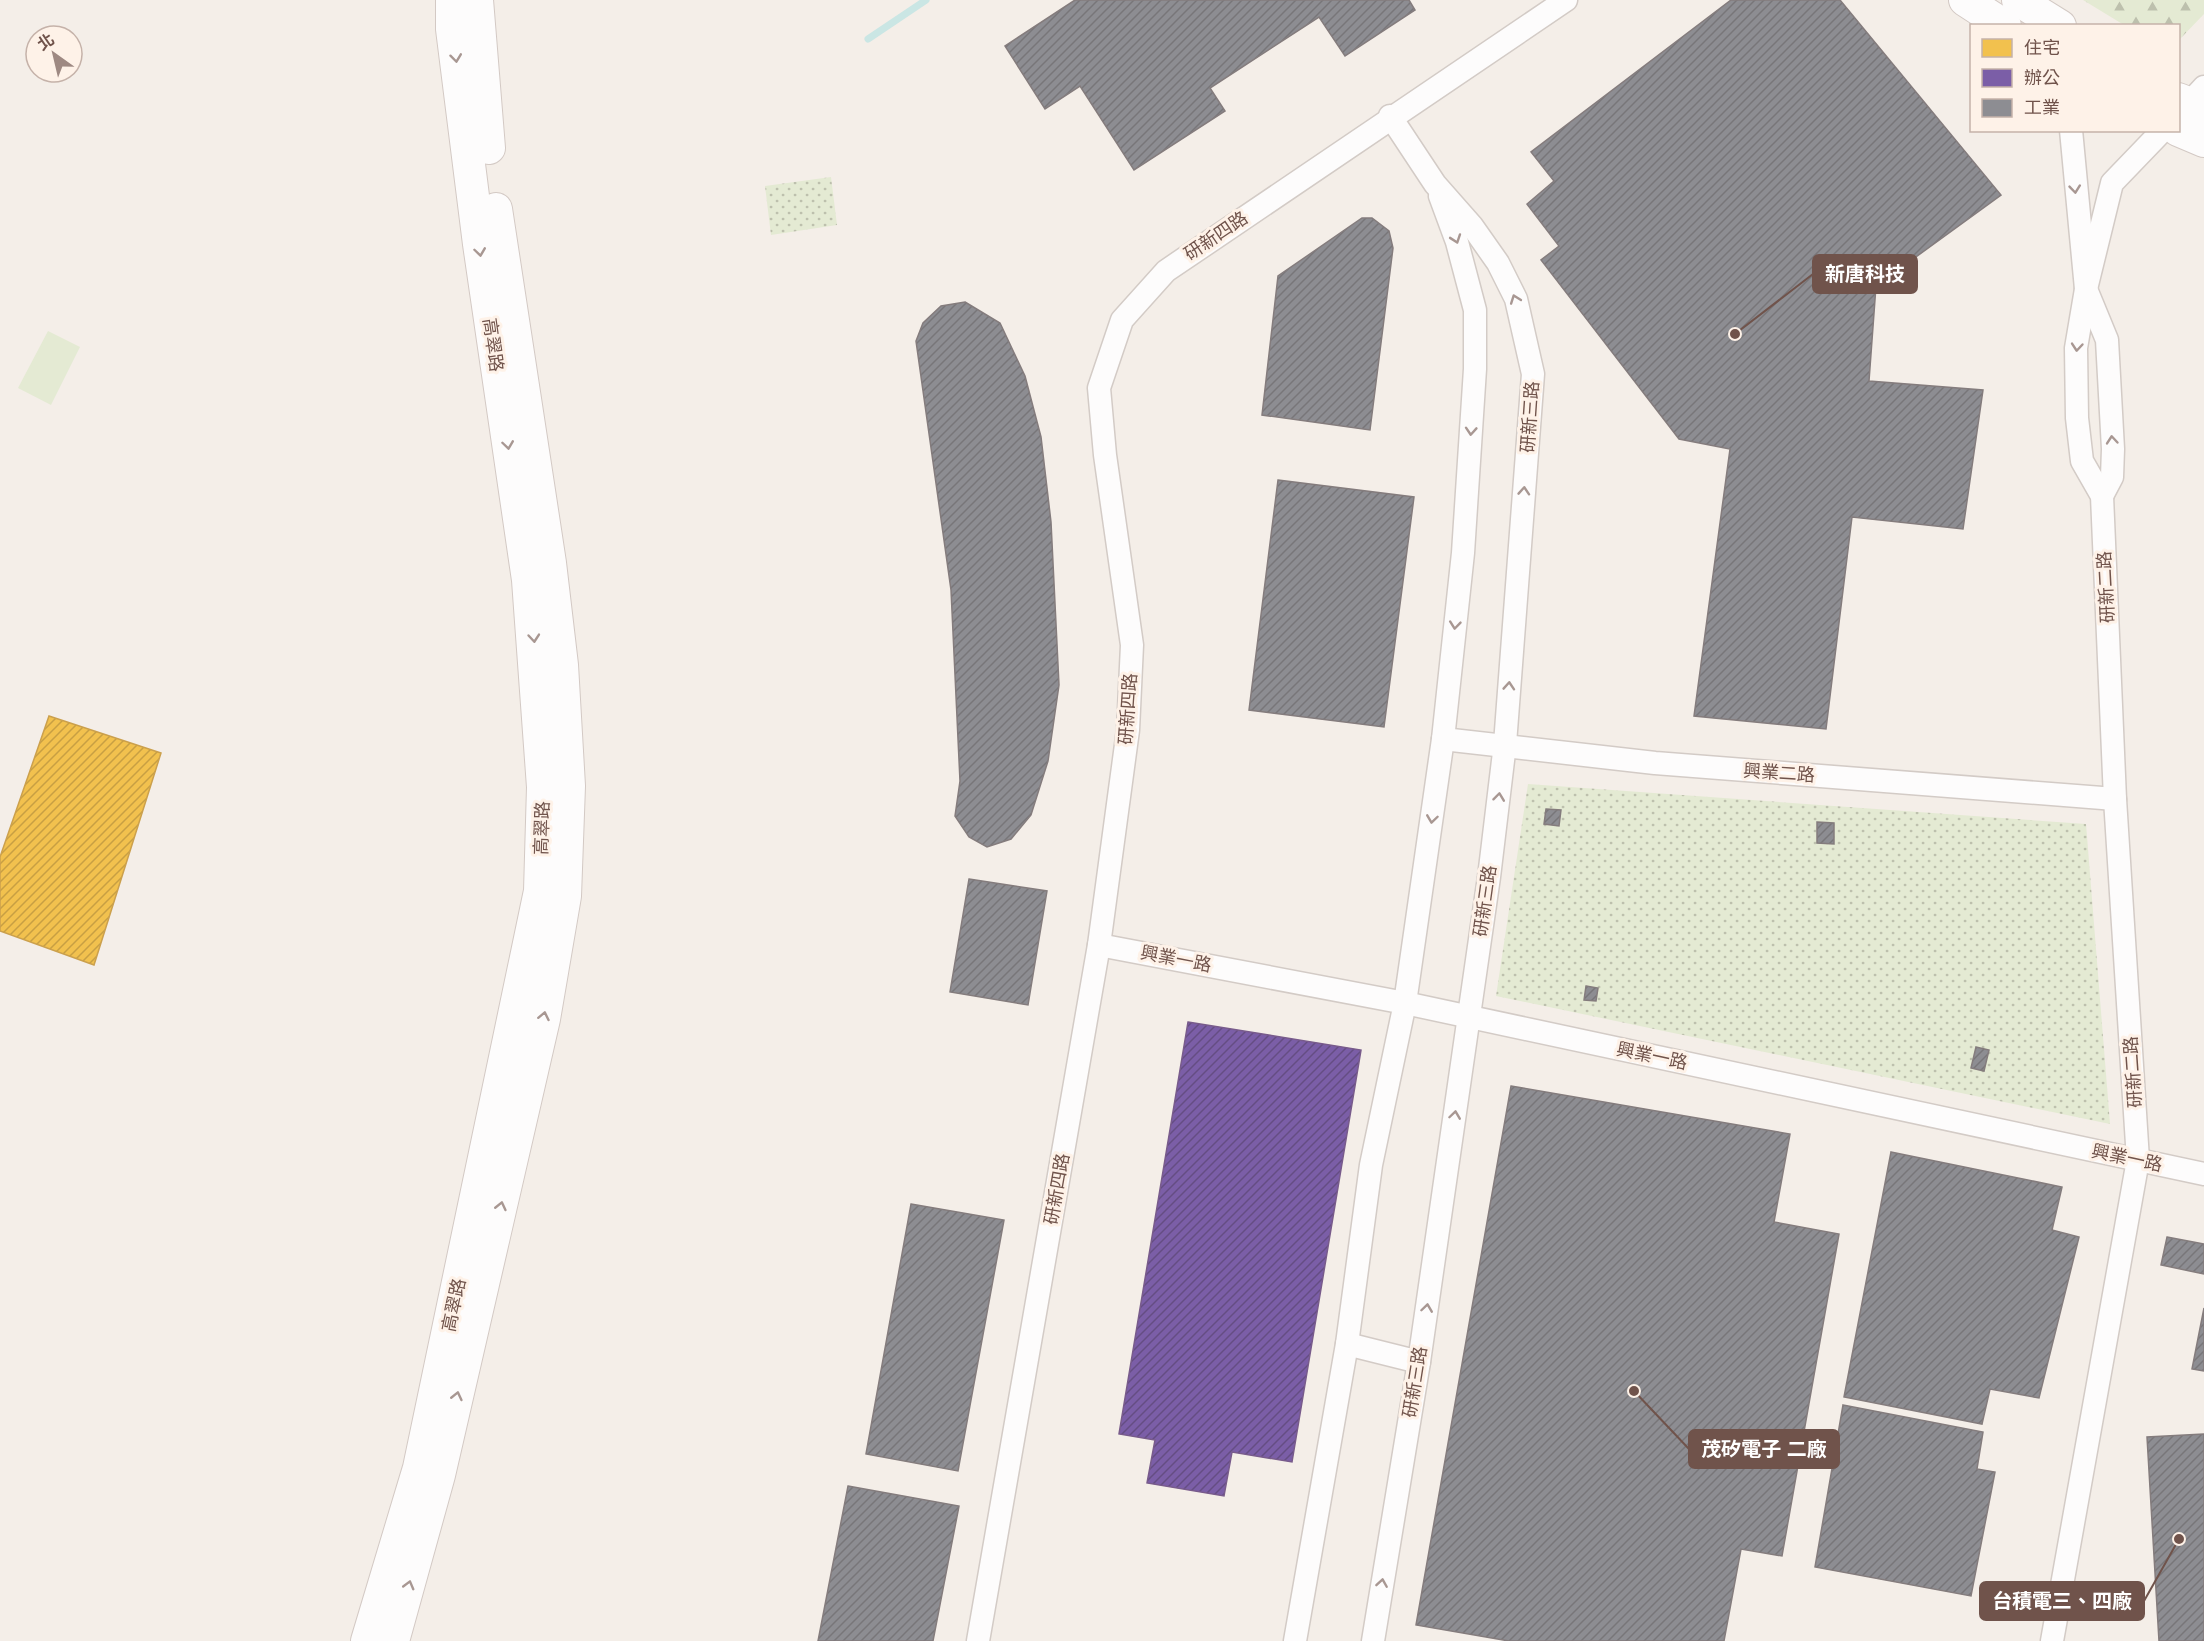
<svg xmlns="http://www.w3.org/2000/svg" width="2204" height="1641" viewBox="0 0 2204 1641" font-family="Quicksand,'Noto Sans TC',sans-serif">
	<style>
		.grass { fill: #e4ead3 }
		.forest { fill: url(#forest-firs) }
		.park { fill: url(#park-dots) }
		.homes { fill: url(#homes-hatch); stroke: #cba04d; stroke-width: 1.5 }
		.offices { fill: url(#offices-hatch); stroke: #785b8b; stroke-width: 1.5 }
		.industry { fill: url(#industry-hatch); stroke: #847c7d; stroke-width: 1.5 }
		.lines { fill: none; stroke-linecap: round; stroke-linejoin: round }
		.stream { stroke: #cae6e4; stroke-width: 7 }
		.street-casing { stroke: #d3cbc6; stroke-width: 25 }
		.secondary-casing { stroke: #d3c9c4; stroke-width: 34 }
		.street { stroke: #fdfcfc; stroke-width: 22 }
		.secondary { stroke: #fdfcfc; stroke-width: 32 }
		.oneway { stroke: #a89792 }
		.labels { text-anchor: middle; stroke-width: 6; stroke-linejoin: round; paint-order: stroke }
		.street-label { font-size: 18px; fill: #70534b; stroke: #fef2e8 }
		.leader { fill: none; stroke: #70534b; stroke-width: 2 }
		.callout-dot { fill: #70534b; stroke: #fef2e8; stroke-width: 2 }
		.callout { fill: #70534b; stroke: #70534b; stroke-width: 2 }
		.callout-label { font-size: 20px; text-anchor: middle; font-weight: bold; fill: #fff }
	</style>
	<defs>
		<pattern id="forest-firs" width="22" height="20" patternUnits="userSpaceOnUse" patternTransform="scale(1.5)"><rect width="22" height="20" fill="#e4ead3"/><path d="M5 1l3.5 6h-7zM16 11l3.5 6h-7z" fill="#bdc0ad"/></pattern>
		<pattern id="park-dots" width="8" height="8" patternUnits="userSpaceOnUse" patternTransform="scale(1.5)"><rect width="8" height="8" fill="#e4ead3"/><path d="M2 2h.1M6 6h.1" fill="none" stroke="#bdc0ad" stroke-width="1.8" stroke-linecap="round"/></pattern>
		<pattern id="homes-hatch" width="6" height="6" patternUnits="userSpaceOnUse" patternTransform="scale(1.5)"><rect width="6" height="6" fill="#f2c14e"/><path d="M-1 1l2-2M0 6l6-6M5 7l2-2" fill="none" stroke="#c89f43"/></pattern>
		<pattern id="offices-hatch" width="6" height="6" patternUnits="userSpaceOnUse" patternTransform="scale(1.5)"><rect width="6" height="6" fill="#7b5ea7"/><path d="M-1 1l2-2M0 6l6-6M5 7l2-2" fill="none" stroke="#654d83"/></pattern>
		<pattern id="industry-hatch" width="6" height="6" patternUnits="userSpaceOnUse" patternTransform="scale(1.5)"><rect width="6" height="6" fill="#8d8d92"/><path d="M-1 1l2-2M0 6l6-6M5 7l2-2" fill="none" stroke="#787679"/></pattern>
	</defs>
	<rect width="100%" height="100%" fill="#f4eee8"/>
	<!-- grass -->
	<path class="grass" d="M48 331 80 347 51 405 18 388Z"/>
	<!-- forest -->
	<path class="forest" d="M2083 0H2204V14L2179 40 2178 26 2124 25Z"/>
	<!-- park -->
	<g class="park">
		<path d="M831 177 837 225 771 235 765 186Z"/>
		<path d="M1528 784 2086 824 2110 1124 1496 996Z"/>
	</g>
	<!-- homes -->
	<path class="homes" d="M49 716 161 753 94 965 0 931V857Z"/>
	<!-- offices -->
	<path class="offices" d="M1188 1022 1361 1050 1292 1462 1232 1452 1224 1496 1147 1483 1155 1440 1119 1434Z"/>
	<!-- industry -->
	<g class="industry">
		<path d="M1075 0H1409L1415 10 1345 56 1319 17 1210 88 1225 111 1134 170 1080 86 1045 109 1005 46Z"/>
		<path d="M1731 0H1840L2001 195 1876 286 1869 381 1983 390 1963 529 1852 517 1826 729 1694 716 1730 449 1679 439 1541 260 1559 246 1527 204 1554 181 1531 152Z"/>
		<path d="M1362 218H1372L1389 231 1393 248 1370 430 1262 415 1278 276Z"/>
		<path d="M965 302 1000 323 1025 376 1041 437 1051 522 1059 685 1048 761 1031 815 1011 839 987 847 969 837 955 816 960 781 951 590 916 341 923 323 941 306Z"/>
		<path d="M1278 480 1414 497 1384 727 1249 710Z"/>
		<path d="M1546 809 1561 810 1559 826 1544 824Z"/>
		<path d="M1817 822 1834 823V844L1817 843Z"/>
		<path d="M969 879 1047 891 1028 1005 950 992Z"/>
		<path d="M1586 986 1598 988 1596 1001 1584 1000Z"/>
		<path d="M1976 1047 1989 1050 1984 1071 1971 1068Z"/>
		<path d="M1511 1086 1790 1134 1774 1222 1839 1234 1782 1556 1741 1549 1724 1641H1509L1416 1625Z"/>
		<path d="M1891 1152 2062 1187 2052 1230 2079 1237 2039 1398 1990 1389 1982 1424 1844 1397Z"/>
		<path d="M911 1204 1004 1220 958 1471 866 1454Z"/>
		<path d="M2167 1237 2204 1244V1274L2161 1265Z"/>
		<path d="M2204 1308V1371L2192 1369Z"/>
		<path d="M1843 1405 1983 1432 1977 1469 1995 1472 1971 1596 1815 1567Z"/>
		<path d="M2204 1434V1641H2159L2147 1437Z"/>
		<path d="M848 1486 959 1506 933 1641H818Z"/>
	</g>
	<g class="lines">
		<!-- stream -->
		<path class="stream" d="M868 39 926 0"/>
		<!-- street casing -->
		<g class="street-casing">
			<g id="street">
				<path d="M2180 113 2204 87"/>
				<path d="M2071 130 2086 289 2107 340 2113 449 2112 477 2102 496"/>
				<path d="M1443 739 1655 763 2115 799"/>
				<path d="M1099 945 1405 1003 2204 1174"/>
				<path d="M1347 1344 1419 1362"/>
				<path d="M978 1641 1099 945 1128 730 1132 645 1105 455 1099 388 1122 320 1166 271 1566 0"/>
				<path d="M1295 1641 1347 1344 1371 1165 1405 1003 1443 739 1463 553 1475 369V310L1457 242 1440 196"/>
				<path d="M1373 1641 1419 1362 1489 877 1505 744 1533 374 1516 299 1498 263 1472 226 1435 184 1390 116"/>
				<path d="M2052 1641 2138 1160 2115 799 2102 496 2082 461 2077 418 2076 348 2086 289 2112 183 2163 130"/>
			</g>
		</g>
		<!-- secondary casing -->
		<g class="secondary-casing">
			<g id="secondary">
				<path d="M477 0 489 148"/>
				<path d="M1965 0 2005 26"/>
				<path d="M2018 0 2060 26"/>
				<path d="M2178 99 2204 109"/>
				<path d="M2178 130 2204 141"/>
				<path d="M367 1641 419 1468 540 891 543 787 528 580 479 244 452 29V0"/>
				<path d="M393 1641 439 1475 544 1019 565 896 569 786 562 665 550 563 496 209"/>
			</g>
		</g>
		<!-- street -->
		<use href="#street" class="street"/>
		<!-- secondary -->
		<use href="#secondary" class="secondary"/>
	</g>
	<!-- one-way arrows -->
	<defs><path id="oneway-chevron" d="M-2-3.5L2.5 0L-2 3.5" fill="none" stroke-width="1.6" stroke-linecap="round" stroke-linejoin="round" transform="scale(1.5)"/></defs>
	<g class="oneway">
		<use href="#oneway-chevron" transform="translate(456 58) rotate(83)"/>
		<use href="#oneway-chevron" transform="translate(2075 189) rotate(84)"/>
		<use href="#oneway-chevron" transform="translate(1456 239) rotate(71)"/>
		<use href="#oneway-chevron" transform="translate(480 252) rotate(82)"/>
		<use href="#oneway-chevron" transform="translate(1515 299) rotate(-110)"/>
		<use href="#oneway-chevron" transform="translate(2077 347) rotate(95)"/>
		<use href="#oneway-chevron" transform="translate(1471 431) rotate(94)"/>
		<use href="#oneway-chevron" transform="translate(2112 440) rotate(-95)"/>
		<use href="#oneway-chevron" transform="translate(508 445) rotate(82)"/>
		<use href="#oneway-chevron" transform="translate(1524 491) rotate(-86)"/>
		<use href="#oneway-chevron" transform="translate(1455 625) rotate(96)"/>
		<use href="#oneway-chevron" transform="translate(534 638) rotate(85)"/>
		<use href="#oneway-chevron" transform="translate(1509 686) rotate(-86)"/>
		<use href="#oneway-chevron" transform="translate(1499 797) rotate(-83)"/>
		<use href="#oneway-chevron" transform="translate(1432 819) rotate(98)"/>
		<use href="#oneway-chevron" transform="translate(544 1016) rotate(-78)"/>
		<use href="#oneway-chevron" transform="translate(1455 1115) rotate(-82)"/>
		<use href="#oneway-chevron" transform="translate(501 1206) rotate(-77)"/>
		<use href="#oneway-chevron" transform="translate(1427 1308) rotate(-82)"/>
		<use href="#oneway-chevron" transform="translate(457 1396) rotate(-77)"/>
		<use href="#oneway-chevron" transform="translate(1382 1583) rotate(-81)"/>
		<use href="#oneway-chevron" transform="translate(409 1585) rotate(-75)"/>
	</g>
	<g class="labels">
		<!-- street labels -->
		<g class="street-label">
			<text transform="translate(1216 236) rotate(-34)" y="6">研新四路</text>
			<text transform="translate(493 345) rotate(82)" y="6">高翠路</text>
			<text transform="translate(1530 417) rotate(-86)" y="6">研新三路</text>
			<text transform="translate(2106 587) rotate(-93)" y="6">研新二路</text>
			<text transform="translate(1128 709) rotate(-86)" y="6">研新四路</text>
			<text transform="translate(1779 773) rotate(4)" y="6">興業二路</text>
			<text transform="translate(542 828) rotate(-88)" y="6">高翠路</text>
			<text transform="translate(1485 901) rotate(-82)" y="6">研新三路</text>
			<text transform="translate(1176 959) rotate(11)" y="6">興業一路</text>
			<text transform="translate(1652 1056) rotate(12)" y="6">興業一路</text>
			<text transform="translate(2133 1072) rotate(-94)" y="6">研新二路</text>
			<text transform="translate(2127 1158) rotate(12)" y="6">興業一路</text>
			<text transform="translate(1057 1189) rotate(-80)" y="6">研新四路</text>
			<text transform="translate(454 1305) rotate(-78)" y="6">高翠路</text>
			<text transform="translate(1415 1382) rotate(-81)" y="6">研新三路</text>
		</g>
	</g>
	<!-- callouts -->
	<path class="leader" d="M1735 334L1813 274M1634 1391L1689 1449M2179 1539L2144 1601"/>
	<g class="callout-dot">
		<circle cx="1735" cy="334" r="6"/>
		<circle cx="1634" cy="1391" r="6"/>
		<circle cx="2179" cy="1539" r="6"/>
	</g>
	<g class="callout">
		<rect x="1813" y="255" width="104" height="38" rx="6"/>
		<rect x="1689" y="1430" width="150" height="38" rx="6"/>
		<rect x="1980" y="1582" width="164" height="38" rx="6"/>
	</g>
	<g class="callout-label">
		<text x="1865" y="281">新唐科技</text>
		<text x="1764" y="1456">茂矽電子 二廠</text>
		<text x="2062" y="1608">台積電三、四廠</text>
	</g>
	<!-- legend -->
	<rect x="1970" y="24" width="210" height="108" fill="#fef2e8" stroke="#c5b2a9" stroke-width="1.5"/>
	<rect x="1982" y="39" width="30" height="18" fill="#f2c14e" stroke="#c5b2a9" stroke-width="1.5"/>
	<text x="2024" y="54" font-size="18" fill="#70534b">住宅</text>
	<rect x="1982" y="69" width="30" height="18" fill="#7b5ea7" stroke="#c5b2a9" stroke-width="1.5"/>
	<text x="2024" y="84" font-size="18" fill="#70534b">辦公</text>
	<rect x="1982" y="99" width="30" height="18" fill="#8d8d92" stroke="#c5b2a9" stroke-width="1.5"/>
	<text x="2024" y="114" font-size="18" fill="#70534b">工業</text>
	<!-- north arrow -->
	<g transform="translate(54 54) rotate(326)"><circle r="28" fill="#fef2e8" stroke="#c5b2a9" stroke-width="1.5"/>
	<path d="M0-4.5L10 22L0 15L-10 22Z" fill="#9e8982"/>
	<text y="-9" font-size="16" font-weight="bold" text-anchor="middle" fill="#70534b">北</text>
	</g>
</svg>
